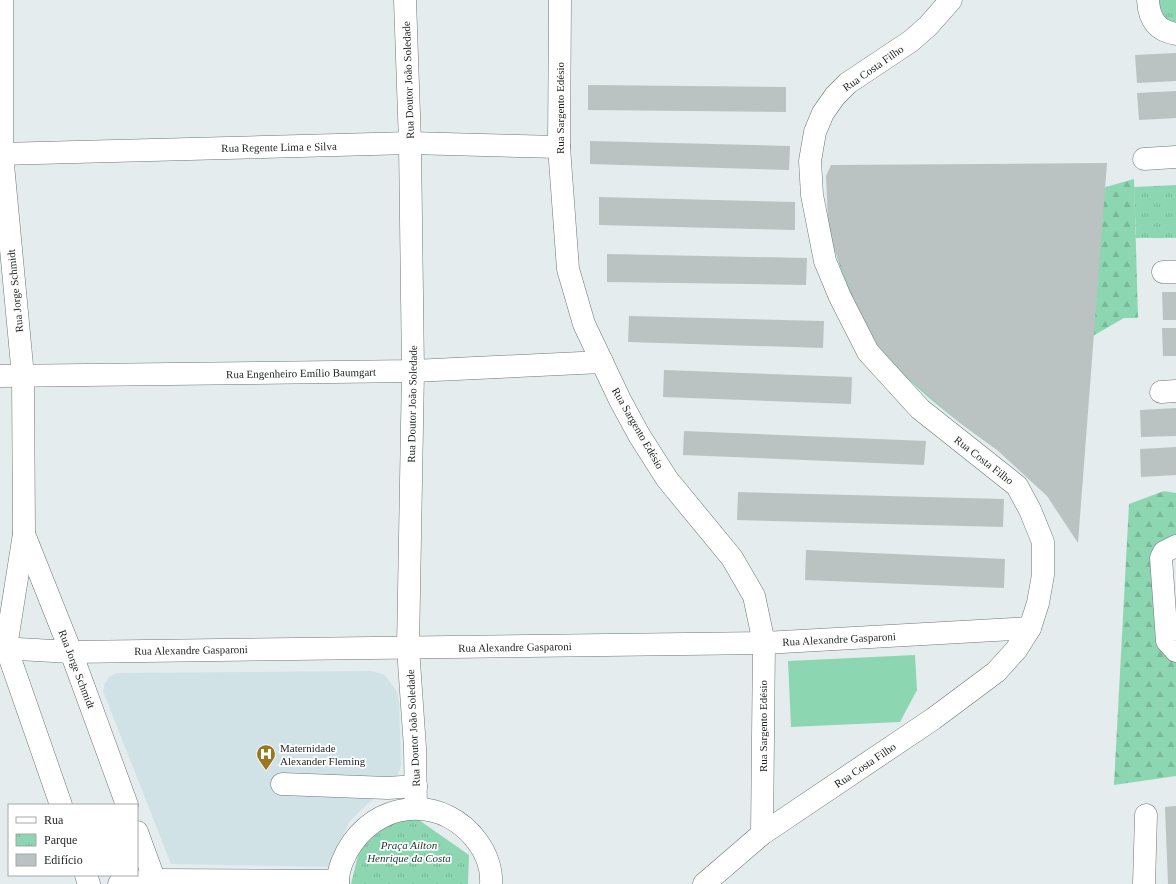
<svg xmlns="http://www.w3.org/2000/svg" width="1176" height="884" viewBox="0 0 1176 884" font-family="'Times New Roman',serif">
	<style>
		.built { fill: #d0e2e6 }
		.forest { fill: url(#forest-firs) }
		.park { fill: url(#park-tufts) }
		.pitch { fill: #8dd6b2 }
		.building { fill: #bac3c1 }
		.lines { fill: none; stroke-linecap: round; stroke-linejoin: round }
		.minor-casing { stroke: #6e7678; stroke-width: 23 }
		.minor { stroke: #fff; stroke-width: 22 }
		.labels { text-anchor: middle; stroke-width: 3.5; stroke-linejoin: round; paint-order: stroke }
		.street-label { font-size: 11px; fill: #1f2222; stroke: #fff }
		.poi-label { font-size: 11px; fill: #1f2222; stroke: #fff; text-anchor: start }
		.park-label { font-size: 11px; font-style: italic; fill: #143627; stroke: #fff }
	</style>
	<defs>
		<pattern id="forest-firs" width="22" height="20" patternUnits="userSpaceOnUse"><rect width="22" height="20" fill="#8dd6b2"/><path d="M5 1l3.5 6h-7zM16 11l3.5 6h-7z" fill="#79b799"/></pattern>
		<pattern id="park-tufts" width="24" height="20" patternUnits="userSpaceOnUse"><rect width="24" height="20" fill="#8dd6b2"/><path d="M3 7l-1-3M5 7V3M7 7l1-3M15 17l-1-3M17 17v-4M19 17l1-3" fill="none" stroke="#79b799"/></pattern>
	</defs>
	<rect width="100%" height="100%" fill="#e4ecee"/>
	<!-- built -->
	<path class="built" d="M371 671 385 675 397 692 399 702 401 765 397 778 388 788 364 807 349 822 340 844 335 867 171 864 103 691 105 683 109 677 117 673Z"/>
	<!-- forest -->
	<g class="forest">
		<path d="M1134 179 1138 318H1124L1060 355 996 449C958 422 904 382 877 344 857 315 844 279 833 245L1081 194Z"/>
		<path d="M1164 491 1176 493V540L1164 541 1176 645V776L1114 785 1129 504Z"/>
	</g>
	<!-- park -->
	<g class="park">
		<path d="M1158 0H1176V25L1162 17Z"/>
		<path d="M1176 185V238H1136L1134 187Z"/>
		<path d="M416 818 469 855 468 884H351L362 839 395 821Z"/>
	</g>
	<!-- pitch -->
	<path class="pitch" d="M915 655 917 690 900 722 791 727 788 661Z"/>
	<!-- building -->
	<g class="building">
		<path d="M1176 53V81L1137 83 1135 55Z"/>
		<path d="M588 85 786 87V112L588 110Z"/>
		<path d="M1176 91V118L1139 120 1137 93Z"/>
		<path d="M590 141 790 146 789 170 590 164Z"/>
		<path d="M1107 163 1078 543 1047 496 996 449 960 423 905 375 877 345 858 310 833 245 828 221 826 176 831 165Z"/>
		<path d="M599 197 795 202V230L599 225Z"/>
		<path d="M607 254 807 258 806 285 607 282Z"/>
		<path d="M1162 292H1176V320H1163Z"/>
		<path d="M629 316 824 321 823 348 628 342Z"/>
		<path d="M1162 328H1176V356H1163Z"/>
		<path d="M664 370 852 377 851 404 663 397Z"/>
		<path d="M1176 408V436L1141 437 1140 410Z"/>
		<path d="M684 431 926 441 924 465 683 455Z"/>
		<path d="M1176 447V475L1141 477 1140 449Z"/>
		<path d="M738 492 1004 499 1003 527 737 520Z"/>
		<path d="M806 550 1005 559 1004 588 805 580Z"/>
		<path d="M1176 806V884H1168L1165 807Z"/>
	</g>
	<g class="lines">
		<!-- minor casing -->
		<g class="minor-casing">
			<g id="minor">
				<path d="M2 0V154L23 376 24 534 6 647 61 805"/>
				<path d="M405 0 410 143 413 371 408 648 415 748 416 808"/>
				<path d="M560 0 559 147 568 269 584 324 620 400 639 435 667 479 732 558 754 596 764 643 762 834"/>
				<path d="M1148 0C1149 19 1157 31 1176 34"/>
				<path d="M0 154 410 143 559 147"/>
				<path d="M1144 159 1176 157"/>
				<path d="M1163 272H1176"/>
				<path d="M0 376 413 371 602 362"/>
				<path d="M1161 392 1176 391"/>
				<path d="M24 534 71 652 127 805"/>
				<path d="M1176 546 1164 552 1161 558 1167 641 1176 651"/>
				<path d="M0 648 71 652 764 643 1030 628"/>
				<path d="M282 784 388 788 416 786"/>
				<path d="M137 832 156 884"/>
				<path d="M86 875 89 884"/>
				<path d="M119 884 155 880 338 881"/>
				<path d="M338 884C337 870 345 853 353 842 385 798 445 798 477 841 486 853 492 869 491 884"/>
				<path d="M704 884 762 834 933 719 996 672 1016 650 1030 628 1038 603 1043 575V542L1030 510 1017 486 920 409 868 352 840 297 825 261 812 195 810 161 815 132 823 113 835 96 848 83 911 41 928 26 951 0"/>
				<path d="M1144 884 1146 815"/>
			</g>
		</g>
		<!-- minor -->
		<use href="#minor" class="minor"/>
	</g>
	<!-- icons -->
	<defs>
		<g id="hospital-pin" transform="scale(1)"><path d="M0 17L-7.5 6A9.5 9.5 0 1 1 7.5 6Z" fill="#987821" stroke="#fff"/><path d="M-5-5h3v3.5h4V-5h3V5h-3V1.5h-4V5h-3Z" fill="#fff"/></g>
	</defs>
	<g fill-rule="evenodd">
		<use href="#hospital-pin" x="266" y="754"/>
	</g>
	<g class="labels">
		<!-- street labels -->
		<g class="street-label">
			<text transform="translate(873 68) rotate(-35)" y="4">Rua Costa Filho</text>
			<text transform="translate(408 80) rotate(-92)" y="4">Rua Doutor João Soledade</text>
			<text transform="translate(560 108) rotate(-90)" y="4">Rua Sargento Edésio</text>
			<text transform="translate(279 147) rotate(-1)" y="4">Rua Regente Lima e Silva</text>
			<text transform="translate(15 291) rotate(-96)" y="4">Rua Jorge Schmidt</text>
			<text transform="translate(301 373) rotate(-1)" y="4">Rua Engenheiro Emílio Baumgart</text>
			<text transform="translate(412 404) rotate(-89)" y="4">Rua Doutor João Soledade</text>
			<text transform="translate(638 428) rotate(60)" y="4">Rua Sargento Edésio</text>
			<text transform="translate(984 460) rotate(38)" y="4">Rua Costa Filho</text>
			<text transform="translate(839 639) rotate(-3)" y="4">Rua Alexandre Gasparoni</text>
			<text transform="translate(515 647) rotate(-1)" y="4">Rua Alexandre Gasparoni</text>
			<text transform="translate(191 650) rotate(-1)" y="4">Rua Alexandre Gasparoni</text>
			<text transform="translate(77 669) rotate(69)" y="4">Rua Jorge Schmidt</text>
			<text transform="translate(763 726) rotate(-90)" y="4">Rua Sargento Edésio</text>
			<text transform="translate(413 728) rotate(-93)" y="4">Rua Doutor João Soledade</text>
			<text transform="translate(865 765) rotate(-34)" y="4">Rua Costa Filho</text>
		</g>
		<!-- poi labels -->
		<g class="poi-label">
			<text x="280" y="752">Maternidade<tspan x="280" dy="13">Alexander Fleming</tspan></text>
		</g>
		<!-- park labels -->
		<g class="park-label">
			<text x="409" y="849">Praça Ailton<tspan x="409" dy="13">Henrique da Costa</tspan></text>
		</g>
	</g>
	<!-- legend -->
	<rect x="8" y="804" width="130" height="72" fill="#ffffff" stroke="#a5a7a7"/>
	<rect x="16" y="817" width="20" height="6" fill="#ffffff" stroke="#a5a7a7"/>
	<text x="44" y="824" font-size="12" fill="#1f2222">Rua</text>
	<rect x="16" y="834" width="20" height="12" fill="url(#park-tufts)" stroke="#a5a7a7"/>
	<text x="44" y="844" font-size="12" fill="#1f2222">Parque</text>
	<rect x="16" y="854" width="20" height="12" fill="#bac3c1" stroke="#a5a7a7"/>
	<text x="44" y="864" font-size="12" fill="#1f2222">Edifício</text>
</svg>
